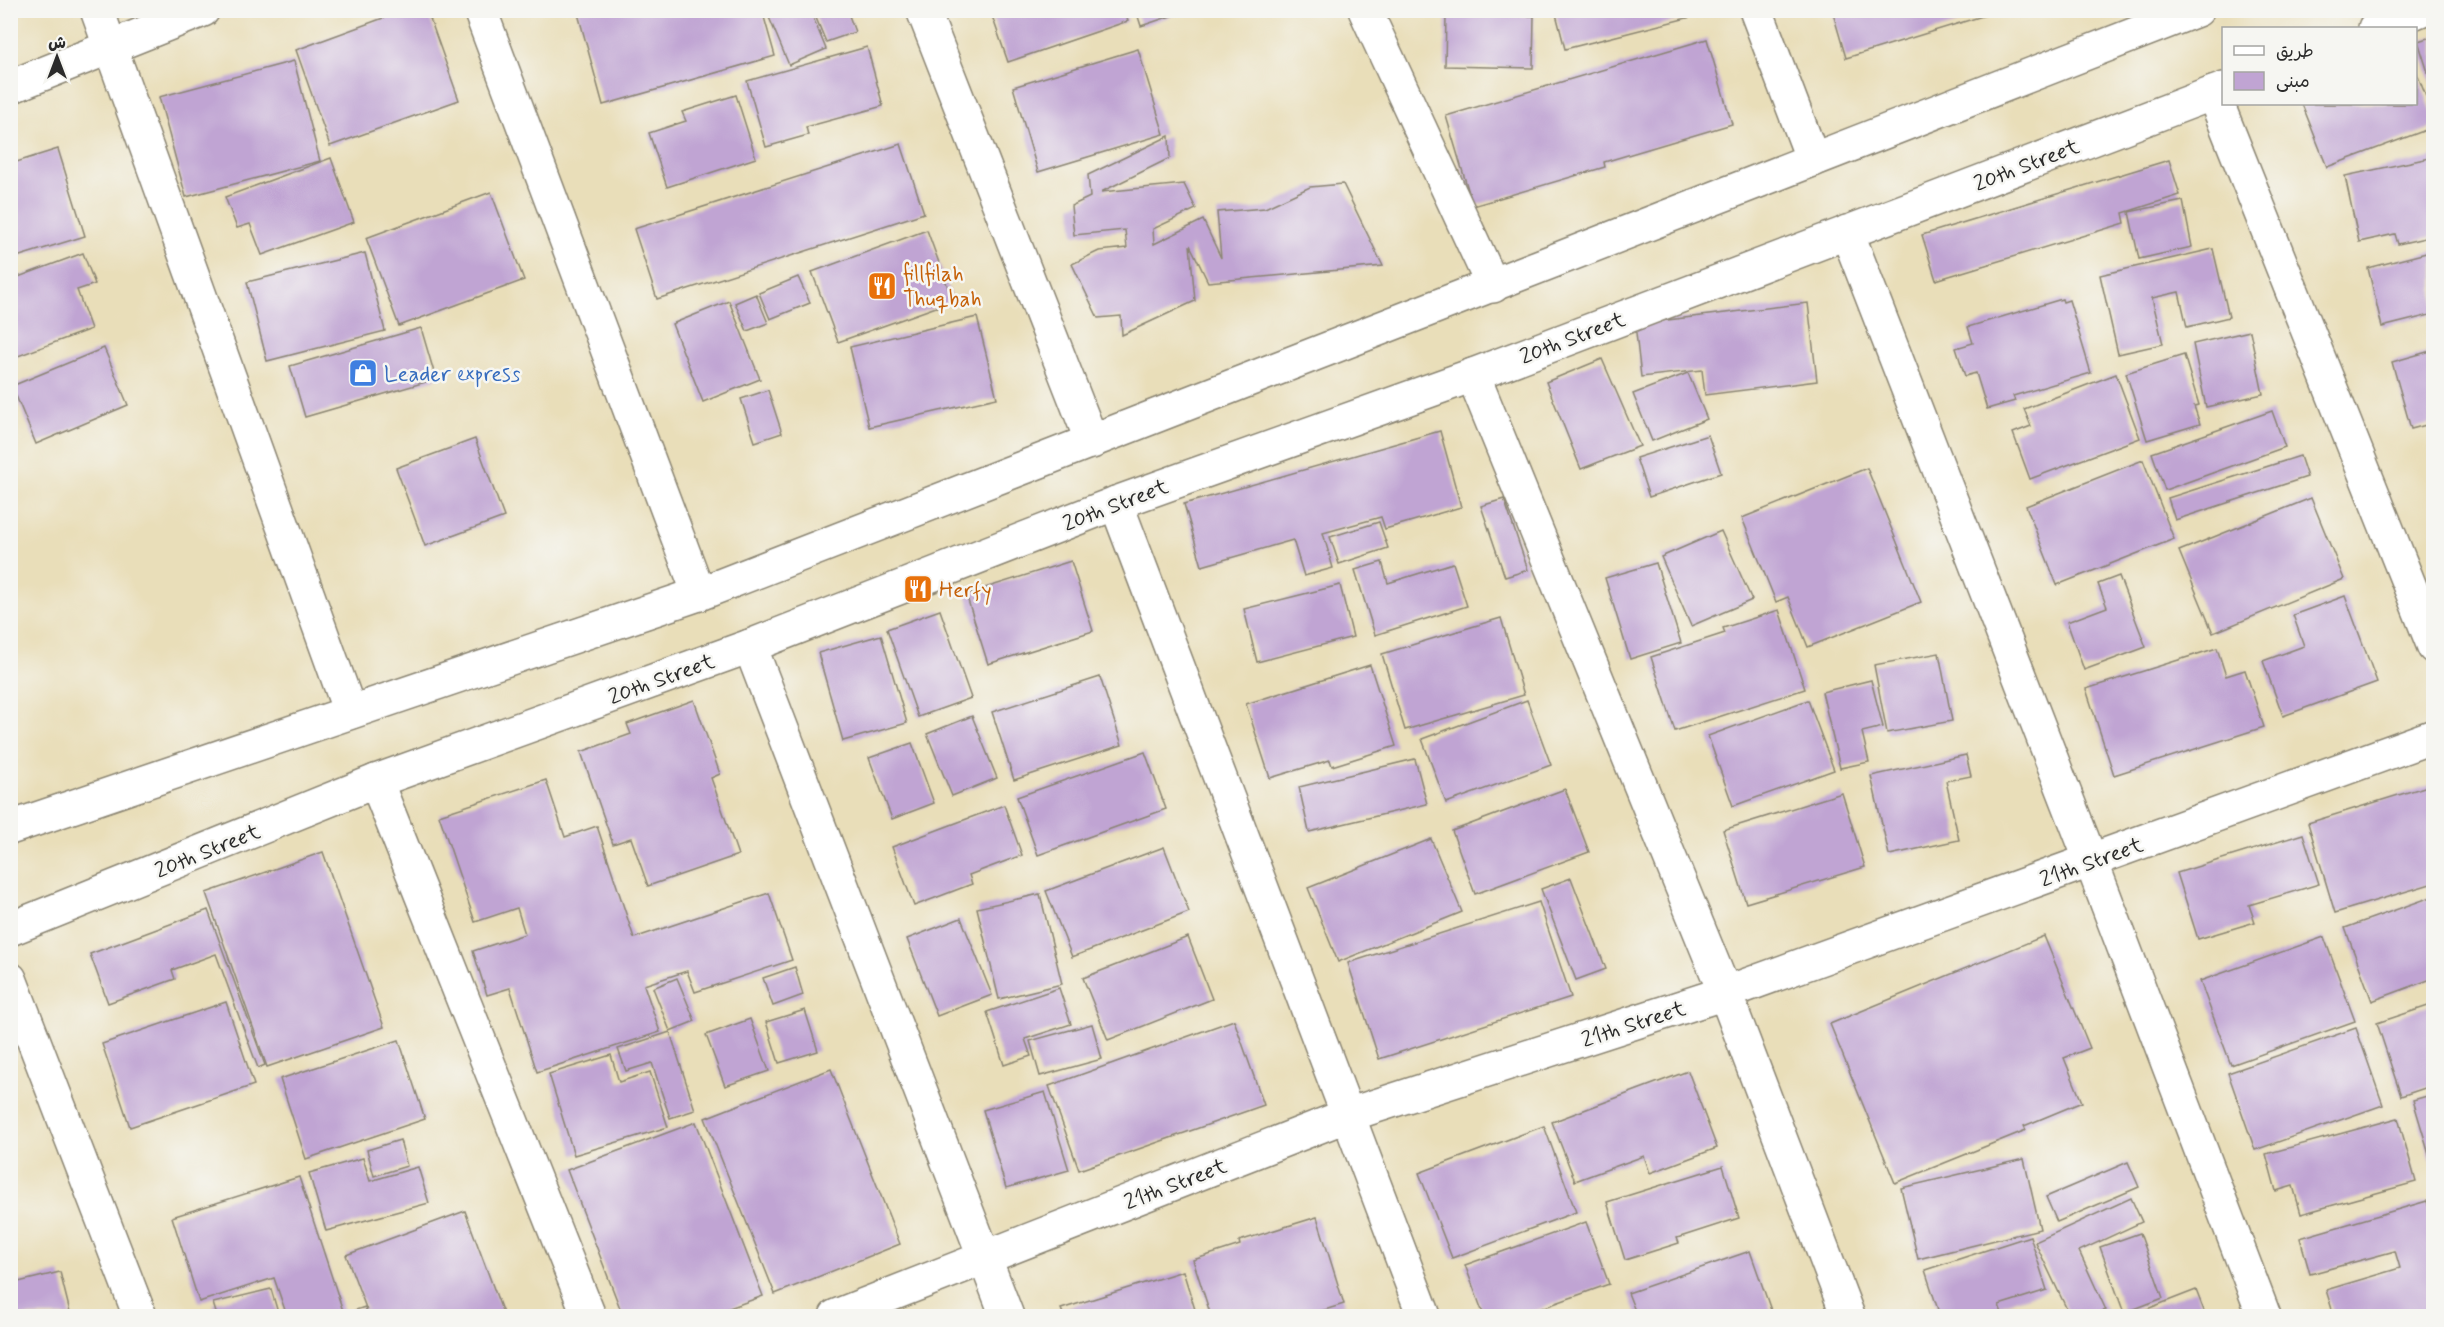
<svg xmlns="http://www.w3.org/2000/svg" width="2444" height="1327" viewBox="0 0 2444 1327" font-family="Mynerve,'Playpen Sans Arabic',sans-serif">
	<style>
		.building { fill: #c0a4d3 }
		.lines { fill: none; stroke-linecap: round; stroke-linejoin: round }
		.minor-casing { stroke: #8a8472; stroke-width: 36 }
		.minor { stroke: #fff; stroke-width: 33 }
		.labels { text-anchor: middle; stroke-width: 5; stroke-linejoin: round; paint-order: stroke }
		.street-label { font-size: 22px; fill: #2b2b2b; stroke: #f6f6f2 }
		.food-label { font-size: 22px; fill: #c56008; stroke: #f6f6f2; text-anchor: start }
		.shop-label { font-size: 22px; fill: #366cbe; stroke: #f6f6f2; text-anchor: start }
	</style>
	<rect width="100%" height="100%" fill="#f6f6f2"/>
	<filter id="ink" filterUnits="userSpaceOnUse"><feTurbulence type="fractalNoise" baseFrequency=".0167" numOctaves="2"/><feDisplacementMap in="SourceGraphic" scale="12" xChannelSelector="R" yChannelSelector="G"/><feConvolveMatrix kernelMatrix="1 2 1 2 8 2 1 2 1" color-interpolation-filters="sRGB"/></filter>
	<filter id="wash" filterUnits="userSpaceOnUse"><feTurbulence type="fractalNoise" baseFrequency=".008" numOctaves="4" result="noise"/><feDisplacementMap in="SourceGraphic" scale="24" xChannelSelector="R" yChannelSelector="G"/><feGaussianBlur stdDeviation="1.35" result="paint"/><feColorMatrix in="noise" values="0 0 0 0 0 0 0 0 0 0 0 0 0 0 0 0 0 1.4 0 .05"/><feComposite in="paint" operator="in"/></filter>
	<g filter="url(#wash)">
		<rect width="100%" height="100%" fill="#e9deb9"/>
		<g id="blocks">
			<!-- building -->
			<g class="building">
				<path d="M405 10H427L459 100 330 146 296 50Z"/>
				<path d="M577 10H762L775 56 603 105Z"/>
				<path d="M766 10H810L826 49 789 65Z"/>
				<path d="M820 10H847L855 32 826 42 814 13Z"/>
				<path d="M990 10H1124L1128 21 1008 62Z"/>
				<path d="M1136 10H1186V11L1141 26Z"/>
				<path d="M1555 10H1689L1691 17 1565 49Z"/>
				<path d="M1832 10H1999V11L1846 58Z"/>
				<path d="M1446 15 1534 16 1533 68 1445 66Z"/>
				<path d="M2434 36V88H2433L2418 41Z"/>
				<path d="M1707 39 1732 124 1604 162 1605 167 1473 206 1446 116Z"/>
				<path d="M867 47 883 106 806 127 808 135 766 147 747 81Z"/>
				<path d="M1138 49 1164 134 1038 172 1013 87Z"/>
				<path d="M294 61 320 161 186 197 159 97Z"/>
				<path d="M2416 71 2434 117V127L2327 167 2302 104H2416Z"/>
				<path d="M736 95 756 158 667 187 649 133 686 121 682 112Z"/>
				<path d="M1169 136 1170 158 1101 192 1184 184 1196 209 1153 229 1154 244 1203 220 1221 258 1217 212 1265 208 1310 187 1343 184 1383 266 1208 282 1190 245 1195 301 1122 335 1121 316 1098 318 1072 264 1099 251 1127 248 1125 230 1074 235 1071 206 1090 197 1088 175Z"/>
				<path d="M901 144 924 213 657 299 634 229Z"/>
				<path d="M58 149 85 236 10 259V164Z"/>
				<path d="M2434 157V236L2398 244 2395 234 2359 242 2345 176Z"/>
				<path d="M331 158 354 222 262 255 250 224 237 228 225 197Z"/>
				<path d="M2169 160 2180 195 2123 213 2125 223 1936 280 1922 235Z"/>
				<path d="M491 192 524 280 399 326 366 238Z"/>
				<path d="M2183 201 2192 247 2139 259 2129 212Z"/>
				<path d="M927 230 953 301 838 342 812 272Z"/>
				<path d="M2213 249 2229 317 2187 327 2179 292 2152 298 2163 344 2118 354 2100 275Z"/>
				<path d="M2434 251V314L2382 327 2368 268Z"/>
				<path d="M83 253 95 284 77 290 91 329 10 359V280Z"/>
				<path d="M365 253 385 331 267 361 247 282Z"/>
				<path d="M798 277 810 303 770 319 759 293Z"/>
				<path d="M756 294 768 323 747 331 735 303Z"/>
				<path d="M2062 299 2063 302 2069 300 2091 373 2013 396 2015 401 1987 409 1976 373 1965 376 1956 348 1973 343 1968 327Z"/>
				<path d="M729 301 760 379 703 402 672 324Z"/>
				<path d="M1808 303 1817 381 1705 395 1702 370 1641 377 1635 324Z"/>
				<path d="M977 317 997 398 869 427 850 347Z"/>
				<path d="M421 328 436 379 305 417 290 366Z"/>
				<path d="M2250 331 2263 394 2206 407 2193 344Z"/>
				<path d="M104 348 128 405 36 444 12 386Z"/>
				<path d="M2434 350V423L2411 429 2392 362Z"/>
				<path d="M2184 355 2199 405 2194 406 2200 424 2147 440 2126 373Z"/>
				<path d="M1602 359 1640 446 1581 469 1546 382Z"/>
				<path d="M1688 373 1707 419 1652 441 1633 394Z"/>
				<path d="M2116 374 2140 438 2030 479 2013 433 2031 426 2024 409Z"/>
				<path d="M768 390 782 433 755 442 741 399Z"/>
				<path d="M2272 411 2285 447 2165 490 2152 453Z"/>
				<path d="M1440 431 1461 507 1385 529 1381 517 1323 533 1333 568 1304 576 1293 540 1202 566 1184 504Z"/>
				<path d="M1708 435 1721 473 1649 497 1636 458Z"/>
				<path d="M475 439 504 517 425 546 396 468Z"/>
				<path d="M2300 456 2307 477 2175 520 2168 498Z"/>
				<path d="M2143 460 2174 539 2057 585 2026 506Z"/>
				<path d="M1867 468 1921 602 1808 647 1788 597 1776 602 1742 518Z"/>
				<path d="M2311 498 2344 579 2213 633 2179 551Z"/>
				<path d="M1504 499 1528 570 1505 577 1481 506Z"/>
				<path d="M1379 522 1388 548 1339 564 1330 537Z"/>
				<path d="M1721 531 1752 600 1691 626 1661 557Z"/>
				<path d="M1071 561 1093 631 988 664 966 594Z"/>
				<path d="M1382 562 1388 583 1453 563 1467 606 1375 635 1355 570Z"/>
				<path d="M1656 563 1681 643 1630 659 1605 578Z"/>
				<path d="M2119 576 2146 647 2084 670 2067 622 2107 607 2098 584Z"/>
				<path d="M1340 585 1353 637 1257 662 1244 609Z"/>
				<path d="M2345 596 2377 682 2283 716 2263 661 2304 646 2293 615Z"/>
				<path d="M940 610 971 698 918 717 887 629Z"/>
				<path d="M1779 610 1805 689 1675 731 1651 657 1725 633 1723 628Z"/>
				<path d="M1501 618 1524 695 1405 730 1382 654Z"/>
				<path d="M881 635 907 723 843 741 818 653Z"/>
				<path d="M2217 648 2226 676 2245 670 2264 727 2114 775 2086 689Z"/>
				<path d="M1939 653 1952 721 1887 733 1874 665Z"/>
				<path d="M1370 665 1396 746 1332 766 1330 760 1270 778 1246 704Z"/>
				<path d="M1100 677 1122 745 1014 780 992 712Z"/>
				<path d="M1871 680 1883 727 1862 732 1869 762 1840 768 1822 692Z"/>
				<path d="M694 700 720 774 711 778 738 855 648 886 631 838 613 844 581 752 631 734 627 724Z"/>
				<path d="M1527 700 1551 765 1446 803 1422 739Z"/>
				<path d="M1808 700 1834 770 1733 806 1708 736Z"/>
				<path d="M972 716 997 778 952 796 927 734Z"/>
				<path d="M912 743 934 803 892 819 869 758Z"/>
				<path d="M1145 752 1166 809 1038 855 1017 797Z"/>
				<path d="M1966 755 1971 776 1946 781 1959 840 1889 855 1871 776Z"/>
				<path d="M1415 759 1427 804 1309 832 1299 787Z"/>
				<path d="M546 780 565 837 597 826 634 938 769 893 792 960 695 992 687 971 644 985 660 1032 537 1072 510 988 487 995 473 951 525 934 517 908 475 922 439 815Z"/>
				<path d="M2434 784V883L2335 913 2308 823Z"/>
				<path d="M1565 789 1589 852 1475 894 1452 831Z"/>
				<path d="M1842 793 1865 867 1746 903 1723 830Z"/>
				<path d="M1004 805 1022 855 969 875 972 884 914 906 892 847Z"/>
				<path d="M2303 834 2319 884 2249 905 2255 922 2198 939 2177 873Z"/>
				<path d="M1431 839 1462 912 1338 962 1308 888Z"/>
				<path d="M1164 847 1189 912 1072 957 1046 891Z"/>
				<path d="M323 852 384 1027 267 1067 206 893Z"/>
				<path d="M1571 878 1606 969 1576 980 1541 889Z"/>
				<path d="M1040 894 1062 984 999 999 977 908Z"/>
				<path d="M2434 896V978L2372 1001 2345 928Z"/>
				<path d="M1539 902 1571 997 1379 1059 1348 963Z"/>
				<path d="M208 910 265 1065 258 1068 216 954 172 970 175 979 108 1003 90 954Z"/>
				<path d="M961 918 992 995 937 1016 907 939Z"/>
				<path d="M2044 936 2090 1048 2064 1058 2082 1102 2024 1126 2026 1130 1895 1183 1830 1024Z"/>
				<path d="M1188 937 1212 999 1108 1040 1083 978Z"/>
				<path d="M2324 937 2355 1021 2231 1065 2200 981Z"/>
				<path d="M795 967 803 995 773 1006 763 978Z"/>
				<path d="M677 978 695 1021 670 1031 653 988Z"/>
				<path d="M1059 988 1071 1024 1025 1039 1031 1056 1004 1065 987 1012Z"/>
				<path d="M226 1002 254 1085 130 1127 102 1044Z"/>
				<path d="M2434 1004V1085L2401 1096 2377 1023Z"/>
				<path d="M805 1010 818 1051 779 1063 766 1022Z"/>
				<path d="M750 1019 769 1071 725 1086 706 1035Z"/>
				<path d="M1234 1020 1264 1105 1079 1170 1049 1086Z"/>
				<path d="M1092 1024 1102 1059 1040 1076 1030 1041Z"/>
				<path d="M2356 1028 2383 1105 2255 1150 2228 1073Z"/>
				<path d="M670 1032 695 1110 670 1118 652 1063 626 1071 618 1049Z"/>
				<path d="M399 1040 425 1119 306 1159 280 1079Z"/>
				<path d="M611 1055 619 1082 650 1072 668 1127 574 1155 549 1074Z"/>
				<path d="M831 1069 900 1244 775 1294 705 1118Z"/>
				<path d="M1688 1071 1717 1148 1650 1173 1644 1156 1575 1181 1552 1122Z"/>
				<path d="M1045 1092 1069 1170 1006 1188 983 1110Z"/>
				<path d="M2434 1094V1167H2433L2413 1100Z"/>
				<path d="M2398 1118 2416 1182 2301 1214 2293 1186 2276 1191 2266 1154Z"/>
				<path d="M696 1122 763 1296 707 1316H623L567 1170Z"/>
				<path d="M1544 1126 1576 1212 1452 1258 1419 1173Z"/>
				<path d="M400 1140 407 1166 374 1176 367 1150Z"/>
				<path d="M363 1158 370 1181 418 1167 429 1203 326 1231 309 1173Z"/>
				<path d="M2024 1159 2040 1229 1918 1259 1901 1188Z"/>
				<path d="M2128 1162 2139 1187 2057 1222 2046 1197Z"/>
				<path d="M1723 1166 1739 1218 1677 1238 1679 1243 1625 1260 1607 1202Z"/>
				<path d="M299 1177 344 1314 365 1307 368 1316H287L274 1278 199 1302 172 1217Z"/>
				<path d="M2131 1198 2142 1222 2079 1251 2106 1310 2091 1316H2070L2035 1242Z"/>
				<path d="M2427 1201 2434 1225V1316H2334L2326 1290 2400 1268 2395 1251 2310 1274 2300 1238Z"/>
				<path d="M465 1211 504 1316H369L346 1255Z"/>
				<path d="M1317 1217 1344 1304 1305 1316H1211L1193 1260 1240 1245 1239 1241Z"/>
				<path d="M1586 1222 1609 1284 1520 1316H1484L1465 1265Z"/>
				<path d="M2140 1233 2163 1298 2124 1313 2100 1247Z"/>
				<path d="M2030 1236 2047 1290 1999 1305 2003 1316H1940L1925 1270Z"/>
				<path d="M1750 1251 1773 1316H1637L1628 1293Z"/>
				<path d="M1183 1271 1197 1316H1064L1061 1309Z"/>
				<path d="M60 1272 71 1316H10V1284Z"/>
				<path d="M271 1289 279 1316H217L213 1303Z"/>
				<path d="M2196 1290 2206 1316H2129Z"/>
			</g>
		</g>
	</g>
	<g filter="url(#ink)">
		<use href="#blocks" fill-opacity="0" stroke="#8a8472" stroke-width="1.5"/>
		<g class="lines">
			<!-- minor casing -->
			<g class="minor-casing">
				<g id="minor">
					<path d="M97 10 350 712"/>
					<path d="M480 10 699 594"/>
					<path d="M923 10 1092 442"/>
					<path d="M1365 10 1493 286"/>
					<path d="M1756 10 1813 160"/>
					<path d="M2375 28 2420 10"/>
					<path d="M10 87 203 10"/>
					<path d="M2213 93 2434 647"/>
					<path d="M1847 232 2091 861 2264 1316"/>
					<path d="M1473 375 1725 993 1848 1316"/>
					<path d="M1116 503 1424 1316"/>
					<path d="M750 646 1007 1316"/>
					<path d="M376 781 589 1316"/>
					<path d="M10 828 699 594 2197 10"/>
					<path d="M10 929 376 781 750 646 1116 503 1473 375 2224 89"/>
					<path d="M10 979 140 1316"/>
					<path d="M836 1316 1348 1115 1725 993 2434 736"/>
				</g>
			</g>
			<!-- minor -->
			<use href="#minor" class="minor"/>
		</g>
	</g>
	<!-- icons -->
	<defs>
		<g id="restaurant-square" transform="scale(1.5)"><rect x="-9" y="-9" width="18" height="18" rx="4" fill="#e8710a" stroke="#f6f6f2"/><path d="M-5-6h1v4h1v-4h1v4h1v-4h1v5L-1.5 .5V6h-2V.5L-5-1ZM5-6V6H3V1.5H1.5Q1.5-4 5-6Z" fill="#fff"/></g>
		<g id="shop-square" transform="scale(1.5)"><rect x="-9" y="-9" width="18" height="18" rx="4" fill="#3f7fe0" stroke="#f6f6f2"/><path d="M-5-2.5h2.3a2.7 3.5 0 0 1 5.4 0H5L5.5 6h-11ZM-1.5-2.5h3a1.5 2.3 0 0 0-3 0Z" fill="#fff"/></g>
	</defs>
	<g fill-rule="evenodd">
		<use href="#restaurant-square" x="882" y="286"/>
		<use href="#shop-square" x="363" y="373"/>
		<use href="#restaurant-square" x="918" y="589"/>
	</g>
	<g class="labels">
		<!-- street labels -->
		<g class="street-label">
			<text transform="translate(2026 164) rotate(-21)" y="8">20th Street</text>
			<text transform="translate(1572 337) rotate(-21)" y="8">20th Street</text>
			<text transform="translate(1115 504) rotate(-21)" y="8">20th Street</text>
			<text transform="translate(661 678) rotate(-20)" y="8">20th Street</text>
			<text transform="translate(207 850) rotate(-22)" y="8">20th Street</text>
			<text transform="translate(2091 861) rotate(-20)" y="8">21th Street</text>
			<text transform="translate(1633 1023) rotate(-18)" y="8">21th Street</text>
			<text transform="translate(1175 1183) rotate(-21)" y="8">21th Street</text>
		</g>
		<!-- food labels -->
		<g class="food-label">
			<text x="903" y="281">fillfilah<tspan x="903" dy="25">Thuqbah</tspan></text>
			<text x="939" y="597">Herfy</text>
		</g>
		<!-- shop labels -->
		<g class="shop-label">
			<text x="384" y="381">Leader express</text>
		</g>
	</g>
	<!-- margin -->
	<rect width="2444" height="1327" fill="none" stroke="#f6f6f2" stroke-width="36"/>
	<!-- legend -->
	<rect x="2222" y="27" width="195" height="78" fill="#f6f6f2" stroke="#a5a5a2" stroke-width="1.5"/>
	<rect x="2234" y="46" width="30" height="9" fill="#ffffff" stroke="#a5a5a2" stroke-width="1.5"/>
	<text x="2276" y="57" font-size="18" fill="#2b2b2b">طريق</text>
	<rect x="2234" y="72" width="30" height="18" fill="#c0a4d3" stroke="#a5a5a2" stroke-width="1.5"/>
	<text x="2276" y="87" font-size="18" fill="#2b2b2b">مبنى</text>
	<!-- north arrow -->
	<g transform="translate(57 57)" stroke="#f6f6f2" stroke-width="4.5" paint-order="stroke">
	<path d="M0-4.5L10 22L0 15L-10 22Z" fill="#2b2b2b"/>
	<text y="-9" font-size="16" font-weight="bold" text-anchor="middle" fill="#2b2b2b">ش</text>
	</g>
</svg>
